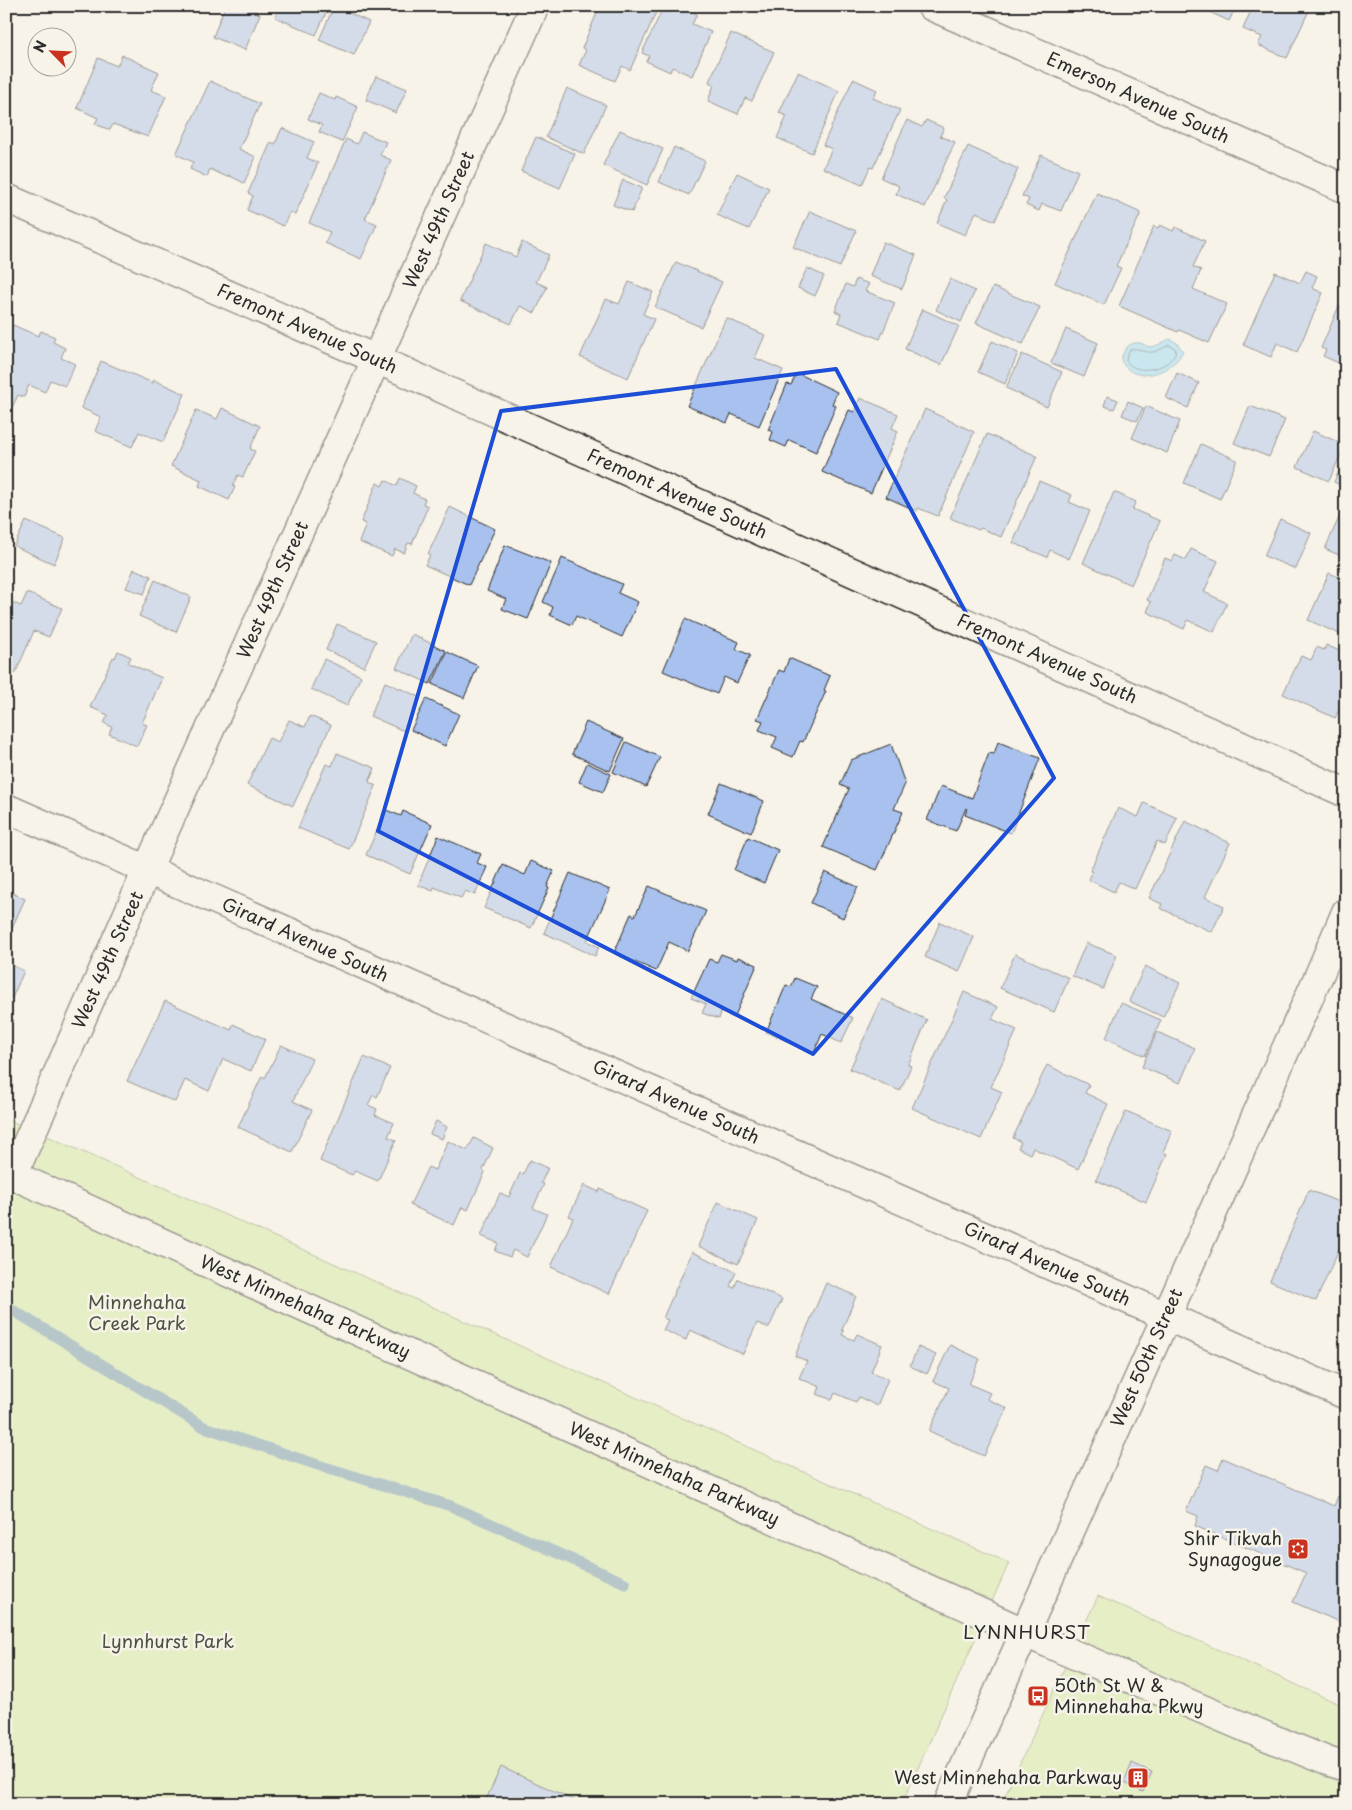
<svg xmlns="http://www.w3.org/2000/svg" width="1352" height="1810" viewBox="0 0 1352 1810" font-family="'Playpen Sans',sans-serif">
	<style>
		.green { fill: #d0e99e; stroke: #7e8a64 }
		.water { fill: #93d8f5; stroke: #6993a4 }
		.lines { fill: none; stroke-linecap: round; stroke-linejoin: round }
		.shore { stroke: #55707c; stroke-width: 1 }
		.stream { stroke: #6993a4; stroke-width: 11 }
		.building { fill: #a8c1ee; stroke: #2b2b2b }
		.street-casing { stroke: #2b2b2b; stroke-width: 31 }
		.secondary-casing { stroke: #2b2b2b; stroke-width: 31 }
		.street { stroke: #f7f3e8; stroke-width: 28 }
		.secondary { stroke: #f7f3e8; stroke-width: 28 }
		.marked { fill: none; stroke: #1d4ed8; stroke-width: 4; stroke-linejoin: round }
		.labels { text-anchor: middle; stroke-width: 5; stroke-linejoin: round; paint-order: stroke }
		.street-label { font-size: 18px; fill: #2b2b2b; stroke: #f7f3e8 }
		.park-label { font-size: 18px; fill: #4c5142; stroke: #f7f3e8 }
		.poi-label { font-size: 18px; fill: #2b2b2b; stroke: #f7f3e8; text-anchor: end }
		.neighbourhood-label { font-size: 19px; letter-spacing: 1px; fill: #2b2b2b; stroke: #f7f3e8 }
	</style>
	<rect width="100%" height="100%" fill="#f7f3e8"/>
	<filter id="ink" filterUnits="userSpaceOnUse"><feTurbulence type="fractalNoise" baseFrequency=".02" numOctaves="2"/><feDisplacementMap in="SourceGraphic" scale="10" xChannelSelector="R" yChannelSelector="G"/><feConvolveMatrix kernelMatrix="1 2 1 2 8 2 1 2 1" color-interpolation-filters="sRGB"/></filter>
	<g filter="url(#ink)">
		<!-- green -->
		<g class="green">
			<path d="M6 1119 54 1139 1009 1563 902 1804H6Z"/>
			<path d="M1098 1596 1346 1707V1804H1001Z"/>
		</g>
		<!-- water -->
		<path class="water" d="M1170 339 1177 343 1183 351C1173 373 1133 387 1121 360 1123 351 1128 341 1140 343 1144 344 1147 347 1151 347 1158 346 1164 341 1170 339Z"/>
		<g class="lines">
			<!-- shore -->
			<path class="shore" d="M1169 345 1176 349C1175 368 1135 378 1126 360 1129 339 1141 354 1153 352 1159 351 1164 347 1169 345Z"/>
			<!-- stream -->
			<path class="stream" d="M6 1306 204 1427 318 1465 451 1506 625 1583"/>
		</g>
		<!-- building -->
		<g class="building">
			<path d="M140 6H154L152 12Z"/>
			<path d="M225 6H240L260 14 245 50 213 37Z"/>
			<path d="M247 6H258L256 11Z"/>
			<path d="M280 6H329L316 35 275 17Z"/>
			<path d="M334 6 369 22 354 55 319 40Z"/>
			<path d="M600 6H659L630 70 622 66 615 81 579 65 586 50 582 48Z"/>
			<path d="M671 6H680L697 14 692 24 711 32 692 76 672 67 670 72 646 61 649 56 642 53 662 10 668 13Z"/>
			<path d="M1202 6H1236L1229 21 1201 8Z"/>
			<path d="M1253 6H1311L1287 58 1258 45 1262 37 1243 29Z"/>
			<path d="M6 20 12 22 6 35Z"/>
			<path d="M731 33 774 52 752 101 745 98 738 114 708 101 714 85 709 82Z"/>
			<path d="M1346 48V72L1337 68Z"/>
			<path d="M122 55 159 72 151 90 166 96 148 137 113 124 110 130 95 124 98 118 77 108 98 58 117 66Z"/>
			<path d="M798 72 839 91 812 153 777 138 787 116 779 113Z"/>
			<path d="M376 76 407 89 396 113 366 100Z"/>
			<path d="M853 79 877 90 873 98 900 110 873 168 870 167 862 185 823 168 832 149 823 145Z"/>
			<path d="M210 81 260 104 239 149 256 157 244 183 228 175 227 177 210 169 207 177 190 169 193 162 176 154Z"/>
			<path d="M567 88 606 105 584 154 546 137Z"/>
			<path d="M319 93 335 100 336 97 358 107 342 142 319 132 322 125 308 119Z"/>
			<path d="M907 120 922 127 926 120 944 128 940 136 955 142 925 207 896 194 899 186 881 178Z"/>
			<path d="M282 128 314 142 307 158 318 163 295 215 290 212 283 226 247 210 253 196 248 193 271 142 275 144Z"/>
			<path d="M620 130 663 149 647 185 603 165Z"/>
			<path d="M362 132 386 142 380 155 391 160 365 219 377 224 361 259 325 243 330 232 309 223 346 139 357 144Z"/>
			<path d="M536 137 575 154 560 188 521 171Z"/>
			<path d="M968 146 1018 169 995 221 976 212 965 235 937 223 947 200 944 198Z"/>
			<path d="M674 147 705 161 689 195 659 182Z"/>
			<path d="M1041 155 1078 171 1061 211 1042 204 1039 211 1026 205 1029 199 1022 196Z"/>
			<path d="M737 173 769 188 749 229 717 215Z"/>
			<path d="M623 180 642 188 632 212 613 205Z"/>
			<path d="M1097 193 1141 213 1116 266 1121 268 1104 305 1055 283Z"/>
			<path d="M810 211 856 231 840 267 793 247Z"/>
			<path d="M1160 225 1173 231 1175 227 1205 241 1193 267 1201 270 1193 289 1227 304 1209 343 1179 330 1178 332 1119 306 1154 226 1158 228Z"/>
			<path d="M522 242 549 255 536 282 547 287 535 313 520 306 511 324 460 301 486 243 516 257Z"/>
			<path d="M883 242 916 255 902 289 870 276Z"/>
			<path d="M676 262 722 282 701 327 655 307Z"/>
			<path d="M807 268 824 276 815 296 798 288Z"/>
			<path d="M1306 271 1317 276 1312 288 1323 293 1297 352 1277 343 1271 357 1243 345 1275 272 1300 283Z"/>
			<path d="M856 279 869 284 865 291 895 303 880 339 838 322 841 314 835 311 846 284 853 287Z"/>
			<path d="M950 279 975 291 961 322 936 310Z"/>
			<path d="M629 282 653 292 643 314 654 319 628 378 580 357 606 299 619 304Z"/>
			<path d="M993 287 1040 307 1023 344 976 323Z"/>
			<path d="M1339 306 1346 309 1345 366 1323 356 1326 350 1321 348Z"/>
			<path d="M922 309 959 326 941 365 905 349Z"/>
			<path d="M726 318 765 335 755 358 783 370 759 426 731 414 727 423 687 406Z"/>
			<path d="M13 325 38 336 41 331 55 337 53 342 65 348 61 358 75 364 65 386 50 380 45 392 29 385 24 397 18 395 6 420V340Z"/>
			<path d="M1066 329 1098 343 1084 377 1051 363Z"/>
			<path d="M992 341 1018 353 1005 384 978 372Z"/>
			<path d="M1022 354 1062 372 1047 407 1006 388Z"/>
			<path d="M101 361 153 383 154 380 185 394 163 442 139 432 132 447 95 431 101 417 81 408Z"/>
			<path d="M797 373 837 392 832 404 836 406 816 452 789 440 786 447 770 440 773 432 768 430 787 384 791 385Z"/>
			<path d="M1177 373 1199 383 1188 408 1166 398Z"/>
			<path d="M1107 396 1118 400 1114 409 1104 406Z"/>
			<path d="M860 398 898 414 892 428 898 431 871 493 822 472 849 410 854 412Z"/>
			<path d="M1128 401 1143 408 1137 421 1122 415Z"/>
			<path d="M1146 406 1180 421 1167 453 1132 438Z"/>
			<path d="M1250 406 1285 420 1269 457 1234 443Z"/>
			<path d="M222 408 260 426 250 449 255 451 243 477 238 475 233 486 235 487 229 500 199 486 201 480 171 466 196 410 217 419Z"/>
			<path d="M925 409 974 432 938 516 918 508 917 511 886 497Z"/>
			<path d="M1313 431 1345 445 1329 481 1297 467Z"/>
			<path d="M987 434 1037 456 1001 537 981 528 979 530 950 518Z"/>
			<path d="M1201 444 1237 460 1220 499 1184 483Z"/>
			<path d="M1346 455V488L1334 482Z"/>
			<path d="M400 478 416 486 413 493 425 499 423 504 428 506 412 544 408 543 404 553 395 549 392 556 359 542 366 524 361 522 377 483 382 486 385 480 397 486Z"/>
			<path d="M1039 481 1072 495 1069 502 1090 511 1069 559 1050 550 1047 557 1013 543Z"/>
			<path d="M1114 492 1136 502 1132 509 1160 521 1131 585 1083 563Z"/>
			<path d="M1346 502V558L1325 549Z"/>
			<path d="M450 507 495 529 469 585 425 565 430 555 428 554Z"/>
			<path d="M1280 519 1311 533 1296 569 1264 556Z"/>
			<path d="M26 521 65 538 54 564 14 546Z"/>
			<path d="M505 545 551 563 528 619 502 609 506 599 487 591Z"/>
			<path d="M1191 549 1218 561 1204 592 1227 603 1214 632 1188 620 1184 629 1147 612 1151 602 1147 600 1165 558 1172 561 1175 555 1186 560Z"/>
			<path d="M562 558 622 584 618 593 638 602 622 637 576 616 572 625 550 615 553 607 543 602Z"/>
			<path d="M134 569 151 576 144 594 126 588Z"/>
			<path d="M1329 573 1346 580V637L1308 620Z"/>
			<path d="M155 580 191 597 176 632 139 616Z"/>
			<path d="M27 593 62 608 49 637 34 631 15 674 11 672 7 681 6 600 21 606Z"/>
			<path d="M685 619 739 642 736 649 750 655 737 683 724 677 717 694 663 671Z"/>
			<path d="M337 624 376 641 364 667 326 650Z"/>
			<path d="M412 634 446 651 430 684 396 668Z"/>
			<path d="M1326 645 1346 654V695L1335 718 1283 694 1301 656 1311 660 1317 647 1324 650Z"/>
			<path d="M118 651 131 657 128 663 162 678 142 723 147 725 137 746 109 734 112 727 104 723 108 715 90 707 113 657 115 658Z"/>
			<path d="M447 652 478 666 464 698 432 684Z"/>
			<path d="M789 658 830 676 824 690 826 691 803 742 800 741 793 757 772 748 777 737 759 730 763 721 757 719 779 670 784 672Z"/>
			<path d="M324 659 361 676 347 706 311 689Z"/>
			<path d="M385 682 420 697 404 731 370 716Z"/>
			<path d="M426 699 459 714 445 746 411 730Z"/>
			<path d="M310 716 331 725 293 806 247 785 269 738 278 742 289 720 305 727Z"/>
			<path d="M586 722 624 739 610 771 572 754Z"/>
			<path d="M626 742 660 757 646 787 613 772Z"/>
			<path d="M998 742 1040 758 1011 833 965 815 967 809 966 808 956 831 927 820 941 786 972 798 989 753 994 754Z"/>
			<path d="M891 744 905 784 894 809 903 812 877 870 823 847 849 789 840 785 851 760Z"/>
			<path d="M337 753 375 768 369 782 376 786 349 849 298 828 326 764 332 766Z"/>
			<path d="M587 763 611 774 603 792 579 782Z"/>
			<path d="M721 783 764 801 751 833 708 814Z"/>
			<path d="M1144 803 1177 818 1165 845 1157 841 1135 889 1119 882 1114 892 1089 880 1092 872 1090 871 1118 808 1138 817Z"/>
			<path d="M386 810 401 816 403 811 432 824 410 874 366 855Z"/>
			<path d="M1185 821 1230 843 1205 897 1224 906 1212 932 1160 908 1162 904 1149 898Z"/>
			<path d="M438 836 481 854 477 863 487 867 475 895 465 891 461 898 434 887 433 891 418 885Z"/>
			<path d="M748 837 778 850 764 883 734 870Z"/>
			<path d="M531 861 554 871 547 887 549 888 531 928 484 908 503 865 525 875Z"/>
			<path d="M825 872 858 887 843 918 811 903Z"/>
			<path d="M570 873 610 890 587 941 599 947 595 956 544 933Z"/>
			<path d="M649 886 706 911 688 951 669 942 656 971 614 953 631 914 635 916Z"/>
			<path d="M6 890 25 899 11 930 6 927Z"/>
			<path d="M940 922 974 937 959 972 925 957Z"/>
			<path d="M1086 943 1117 955 1103 989 1072 976Z"/>
			<path d="M721 954 737 960 738 957 757 965 734 1018 721 1012 719 1019 702 1013 706 1004 691 998 709 959 717 962Z"/>
			<path d="M1015 954 1069 978 1054 1012 1000 988Z"/>
			<path d="M6 962 24 971 12 998 6 995Z"/>
			<path d="M1145 966 1180 983 1163 1017 1129 1001Z"/>
			<path d="M795 978 817 987 811 999 853 1018 841 1043 822 1034 814 1053 766 1032 786 985 791 987Z"/>
			<path d="M964 992 998 1007 992 1019 1017 1030 991 1087 1002 1092 981 1139 912 1108Z"/>
			<path d="M882 999 927 1020 908 1065 911 1066 900 1091 850 1069Z"/>
			<path d="M165 1001 231 1030 233 1024 265 1039 251 1071 223 1059 209 1091 185 1080 175 1102 127 1081Z"/>
			<path d="M1121 1003 1161 1020 1145 1056 1106 1038Z"/>
			<path d="M1157 1032 1195 1048 1180 1083 1142 1067Z"/>
			<path d="M281 1045 312 1059 293 1101 312 1110 292 1152 238 1127 262 1076 265 1078Z"/>
			<path d="M364 1057 390 1068 377 1097 373 1095 368 1105 377 1109 375 1115 394 1123 388 1137 396 1140 378 1181 355 1171 352 1175 320 1161Z"/>
			<path d="M1047 1065 1089 1085 1085 1093 1108 1104 1078 1169 1033 1148 1030 1154 1018 1148 1021 1142 1013 1138Z"/>
			<path d="M1126 1111 1172 1131 1163 1152 1167 1154 1146 1202 1096 1180Z"/>
			<path d="M436 1121 447 1127 442 1139 430 1134Z"/>
			<path d="M474 1138 493 1148 483 1170 485 1172 468 1210 462 1207 454 1225 410 1205 428 1167 435 1170 448 1141 467 1150Z"/>
			<path d="M530 1160 548 1168 541 1183 544 1184 533 1208 547 1214 527 1257 513 1250 510 1257 495 1251 498 1243 481 1236 500 1193 509 1197 520 1173 523 1174Z"/>
			<path d="M584 1185 599 1192 600 1189 647 1211 609 1294 551 1267 573 1218 569 1216Z"/>
			<path d="M1309 1190 1346 1205V1233L1316 1301 1270 1281Z"/>
			<path d="M718 1202 758 1220 738 1264 698 1246Z"/>
			<path d="M692 1252 736 1272 730 1286 734 1288 738 1279 782 1299 769 1328 757 1323 743 1354 690 1330 686 1340 663 1330 668 1320 663 1318Z"/>
			<path d="M826 1283 856 1296 842 1330 844 1331 842 1335 854 1340 857 1334 882 1345 871 1372 888 1379 877 1406 859 1397 856 1402 835 1393 832 1400 817 1394 820 1387 799 1378 807 1361 795 1356Z"/>
			<path d="M950 1345 980 1359 969 1384 990 1393 987 1399 1007 1408 984 1456 929 1431 949 1388 933 1381Z"/>
			<path d="M918 1347 936 1355 927 1374 910 1366Z"/>
			<path d="M1223 1458 1334 1506 1338 1496 1346 1499V1642L1338 1639 1344 1624 1293 1602 1306 1573 1195 1526 1198 1516 1186 1511 1206 1465 1218 1470Z"/>
			<path d="M1132 1763 1152 1772 1143 1792 1124 1783Z"/>
			<path d="M501 1767 574 1800 572 1804H484Z"/>
		</g>
		<g class="lines">
			<!-- street casing -->
			<g class="street-casing">
				<g id="street">
					<path d="M931 6 1346 189"/>
					<path d="M6 198 376 359 1346 793"/>
					<path d="M6 808 1346 1395"/>
					<path d="M13 1175 159 843 535 6"/>
				</g>
			</g>
			<!-- secondary casing -->
			<g class="secondary-casing">
				<g id="secondary">
					<path d="M6 1172 1061 1649 1256 1732 1327 1761 1346 1767"/>
					<path d="M948 1804 1320 973 1346 912"/>
				</g>
			</g>
			<!-- street -->
			<use href="#street" class="street"/>
			<!-- secondary -->
			<use href="#secondary" class="secondary"/>
		</g>
	</g>
	<!-- marked area -->
	<path d="M0 0H1352V1810H0ZM836 369 1054 778 813 1054 378 831 501 411Z" fill="#f7f3e8" fill-opacity=".55" fill-rule="evenodd"/>
	<path class="marked" d="M836 369 1054 778 813 1054 378 831 501 411Z"/>
	<!-- icons -->
	<defs>
		<g id="synagogue-square" transform="scale(1.125)"><rect x="-9" y="-9" width="18" height="18" rx="4" fill="#c8321e" stroke="#f7f3e8"/><path d="M0-6.5L5.6 3.2H-5.6ZM0 6.5L5.6-3.2H-5.6Z" fill="#fff"/></g>
		<g id="bus-square" transform="scale(1.125)"><rect x="-9" y="-9" width="18" height="18" rx="4" fill="#c8321e" stroke="#f7f3e8"/><path d="M-5-6H5V4H4V6H2V4H-2V6H-4V4H-5ZM-3.5-4V0h7V-4ZM-3.5 1.2v1.5H-2V1.2ZM2 1.2v1.5H3.5V1.2Z" fill="#fff"/></g>
		<g id="building-square" transform="scale(1.125)"><rect x="-9" y="-9" width="18" height="18" rx="4" fill="#c8321e" stroke="#f7f3e8"/><path d="M-4-6H4V6H1V3H-1V6H-4ZM-2.5-4.3h1.7v1.8h-1.7ZM.8-4.3h1.7v1.8H.8ZM-2.5-1h1.7V.8h-1.7ZM.8-1h1.7V.8H.8Z" fill="#fff"/></g>
	</defs>
	<g fill-rule="evenodd">
		<use href="#synagogue-square" x="1298" y="1549"/>
		<use href="#bus-square" x="1038" y="1696"/>
		<use href="#building-square" x="1138" y="1778"/>
	</g>
	<g class="labels">
		<!-- street labels -->
		<g class="street-label">
			<text transform="translate(1138 98) rotate(24)" y="6">Emerson Avenue South</text>
			<text transform="translate(439 220) rotate(-66)" y="6">West 49th Street</text>
			<text transform="translate(307 329) rotate(24)" y="6">Fremont Avenue South</text>
			<text transform="translate(677 494) rotate(24)" y="6">Fremont Avenue South</text>
			<text transform="translate(273 590) rotate(-66)" y="6">West 49th Street</text>
			<text transform="translate(1047 659) rotate(24)" y="6">Fremont Avenue South</text>
			<text transform="translate(305 940) rotate(24)" y="6">Girard Avenue South</text>
			<text transform="translate(108 960) rotate(-66)" y="6">West 49th Street</text>
			<text transform="translate(676 1102) rotate(24)" y="6">Girard Avenue South</text>
			<text transform="translate(1047 1264) rotate(24)" y="6">Girard Avenue South</text>
			<text transform="translate(305 1307) rotate(24)" y="6">West Minnehaha Parkway</text>
			<text transform="translate(1147 1358) rotate(-66)" y="6">West 50th Street</text>
			<text transform="translate(674 1474) rotate(24)" y="6">West Minnehaha Parkway</text>
		</g>
		<!-- park labels -->
		<g class="park-label">
			<text x="137" y="1309">Minnehaha<tspan x="137" dy="21">Creek Park</tspan></text>
			<text x="168" y="1648">Lynnhurst Park</text>
		</g>
		<!-- poi labels -->
		<g class="poi-label">
			<text x="1282" y="1545">Shir Tikvah<tspan x="1282" dy="21">Synagogue</tspan></text>
			<text x="1054" y="1692" text-anchor="start">50th St W &amp;<tspan x="1054" dy="21">Minnehaha Pkwy</tspan></text>
			<text x="1122" y="1784">West Minnehaha Parkway</text>
		</g>
		<!-- neighbourhood labels -->
		<g class="neighbourhood-label">
			<text x="1027" y="1639">LYNNHURST</text>
		</g>
	</g>
	<!-- margin -->
	<rect width="1352" height="1810" fill="none" stroke="#f7f3e8" stroke-width="25"/>
	<rect x="12" y="12" width="1327" height="1785" fill="none" stroke="#2b2b2b" stroke-width="2" filter="url(#ink)"/>
	<!-- north arrow -->
	<g transform="translate(52 52) rotate(294)"><circle r="24" fill="#f7f3e8" stroke="#a5a39c"/>
	<path d="M0-4L9 19L0 12L-9 19Z" fill="#c8321e"/>
	<text y="-8" font-size="14" font-weight="bold" text-anchor="middle" fill="#2b2b2b">N</text>
	</g>
</svg>
